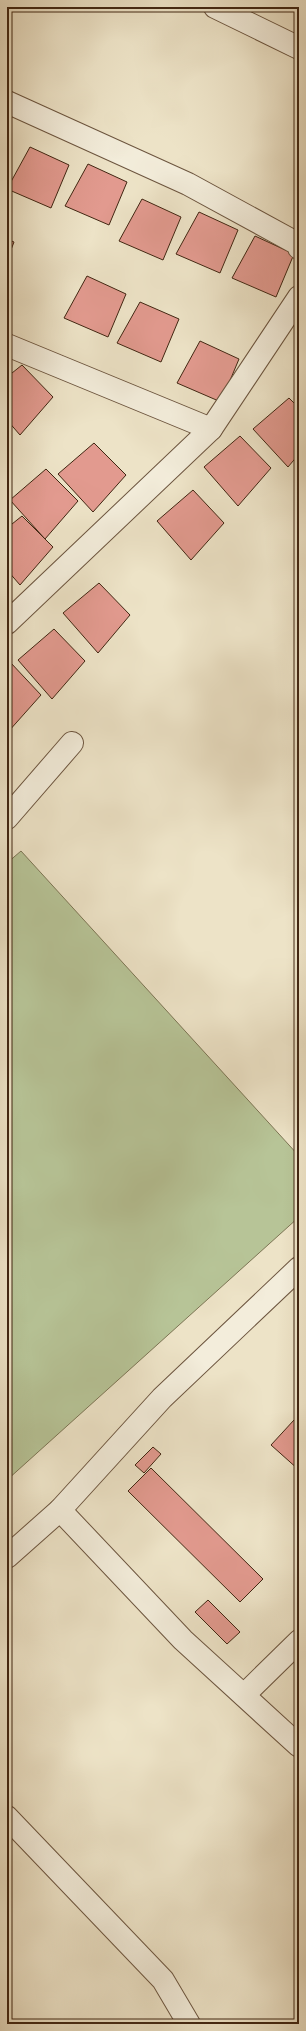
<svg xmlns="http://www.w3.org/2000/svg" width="306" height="2031" viewBox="0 0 306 2031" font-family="'IM FELL DW Pica',serif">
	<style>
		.green { fill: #b7c497; stroke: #7c7554 }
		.building { fill: #e29a8f; stroke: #412612 }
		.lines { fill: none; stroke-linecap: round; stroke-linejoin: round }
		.minor-casing { stroke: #6c553f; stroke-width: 24 }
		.minor { stroke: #f3eddb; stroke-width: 22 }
	</style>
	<rect width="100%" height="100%" fill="#ede3c7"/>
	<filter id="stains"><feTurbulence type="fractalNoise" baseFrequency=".005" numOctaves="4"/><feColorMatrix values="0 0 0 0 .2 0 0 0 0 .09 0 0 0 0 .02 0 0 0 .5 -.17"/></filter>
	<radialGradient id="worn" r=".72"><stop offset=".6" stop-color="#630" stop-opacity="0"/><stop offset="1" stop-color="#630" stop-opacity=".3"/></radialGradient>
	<!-- green -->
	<path class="green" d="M21 851 299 1156V1217L7 1480V863Z"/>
	<!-- building -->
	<g class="building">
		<path d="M30 147 69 165 51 208 7 189Z"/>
		<path d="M88 164 127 182 109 225 65 206Z"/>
		<path d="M142 199 181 217 163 260 119 241Z"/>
		<path d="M199 212 238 230 220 273 176 254Z"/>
		<path d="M255 236 294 254 276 297 232 278Z"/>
		<path d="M7 239 14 242 7 260Z"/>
		<path d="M87 276 126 294 108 337 64 318Z"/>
		<path d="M140 302 179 319 161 362 117 343Z"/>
		<path d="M200 341 239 359 221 402 177 383Z"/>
		<path d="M22 365 53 397 20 435 7 420V377Z"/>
		<path d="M289 398 299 408V454L288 467 253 429Z"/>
		<path d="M240 436 271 468 238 506 204 467Z"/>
		<path d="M94 443 126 475 93 512 58 474Z"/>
		<path d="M46 469 78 501 45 539 10 500Z"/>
		<path d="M193 490 224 523 191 560 157 521Z"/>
		<path d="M22 516 53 547 20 585 7 570V528Z"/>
		<path d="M99 583 130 615 98 653 63 613Z"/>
		<path d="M54 629 85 661 52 699 18 660Z"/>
		<path d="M10 662 41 695 8 732 7 665Z"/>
		<path d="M294 1420 299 1425V1470L271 1445Z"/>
		<path d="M153 1447 161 1454 144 1473 135 1465Z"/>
		<path d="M151 1468 263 1579 240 1602 128 1491Z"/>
		<path d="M208 1600 240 1632 227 1644 195 1612Z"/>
	</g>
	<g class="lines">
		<!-- minor casing -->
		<g class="minor-casing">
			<g id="minor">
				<path d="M215 7 299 48"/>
				<path d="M7 102 188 184 298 244 299 248"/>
				<path d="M7 345 211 429"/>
				<path d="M7 623 211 429 299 297"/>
				<path d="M7 818 72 743"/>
				<path d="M60 1510 183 1640 299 1746"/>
				<path d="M7 1557 60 1510 162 1398 299 1268"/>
				<path d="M244 1695 299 1641"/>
				<path d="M7 1817 163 1980 189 2024"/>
			</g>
		</g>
		<!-- minor -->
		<use href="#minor" class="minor"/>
	</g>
	<!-- margin -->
	<rect width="306" height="2031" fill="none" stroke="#ede3c7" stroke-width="24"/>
	<rect x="8" y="8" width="290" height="2015" fill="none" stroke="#412612" stroke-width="2"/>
	<rect x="12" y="12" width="282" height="2007" fill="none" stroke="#412612"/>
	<rect width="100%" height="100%" filter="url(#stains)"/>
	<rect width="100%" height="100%" fill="url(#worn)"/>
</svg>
